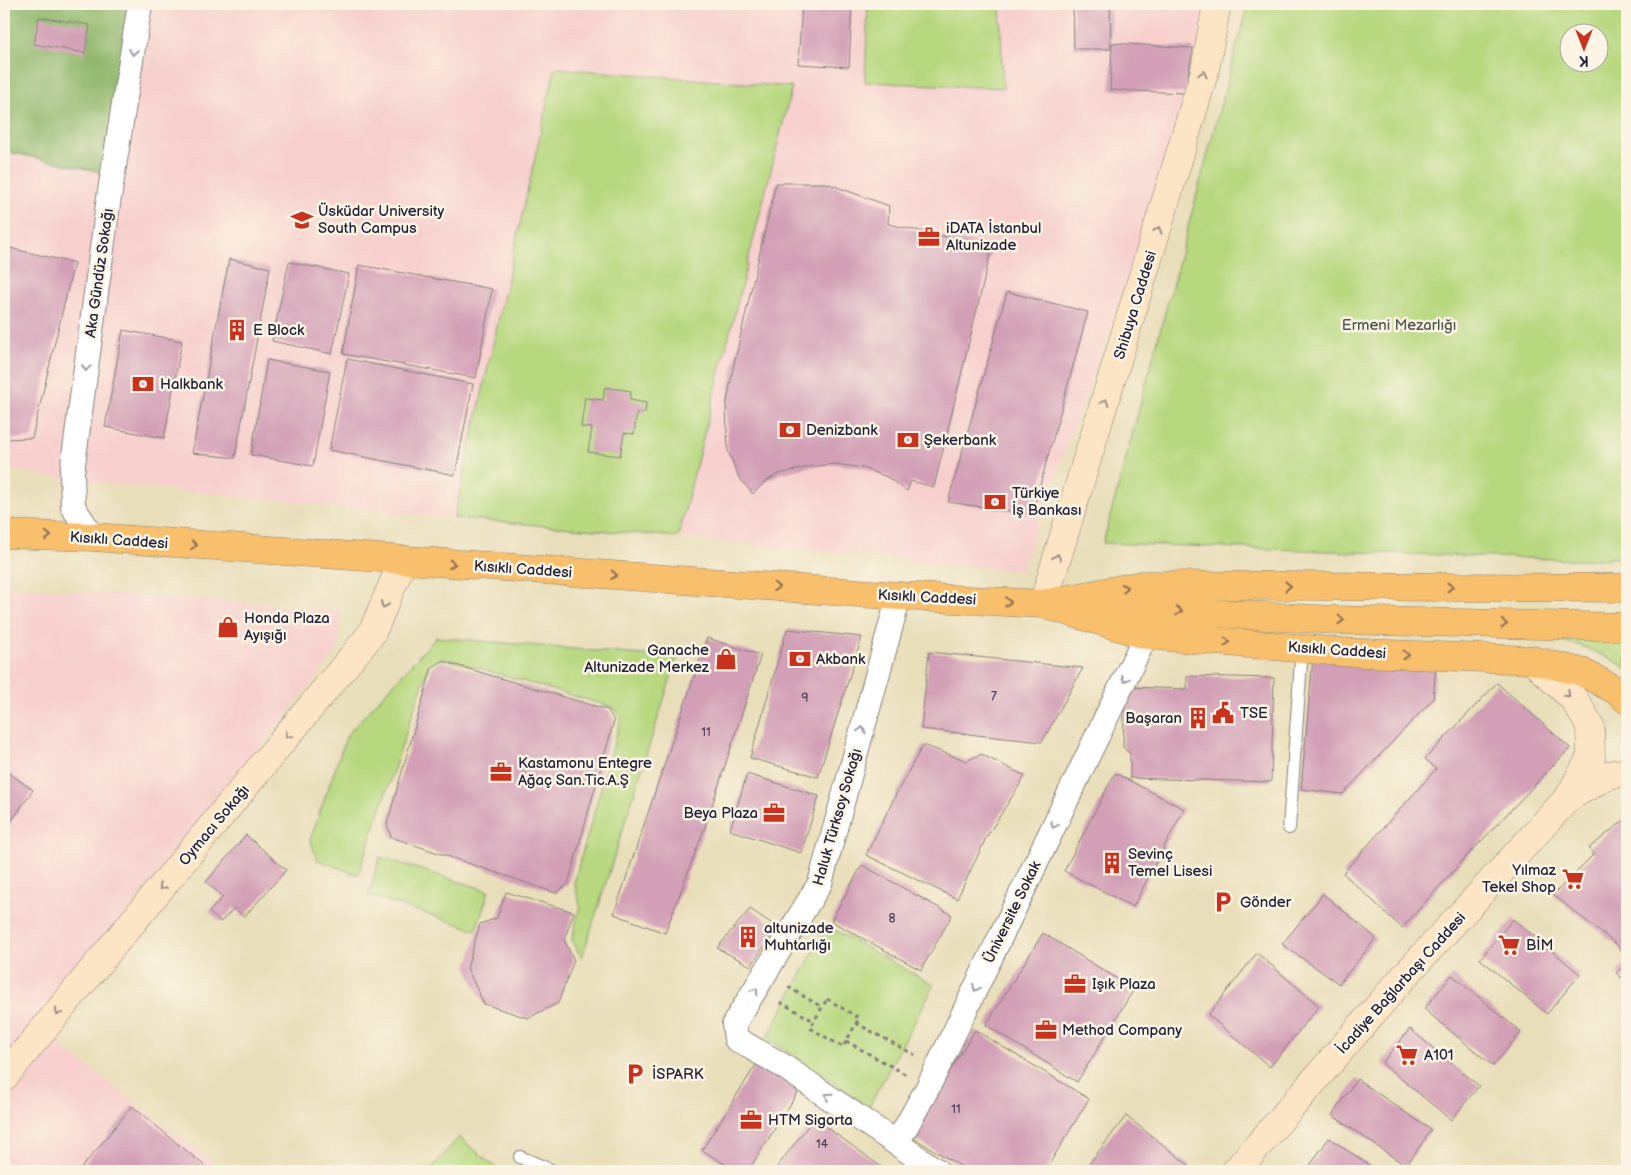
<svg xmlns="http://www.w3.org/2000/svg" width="1631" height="1175" viewBox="0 0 1631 1175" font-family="'Balsamiq Sans',sans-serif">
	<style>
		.built { fill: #f7d0cd }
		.green { fill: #b8d880; stroke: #6d7d5e; fill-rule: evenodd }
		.forest { fill: #92b86e; stroke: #5a6d54 }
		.building { fill: #d29fb6 }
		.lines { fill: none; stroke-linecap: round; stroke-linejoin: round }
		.lane-casing { stroke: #86807a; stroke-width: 14 }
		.street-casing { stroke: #86807a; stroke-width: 26 }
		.secondary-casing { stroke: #86807a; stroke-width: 29 }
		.primary-casing { stroke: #86807a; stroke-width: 29 }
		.path { stroke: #86807a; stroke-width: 3; stroke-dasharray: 4 4; stroke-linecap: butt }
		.lane { stroke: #fff; stroke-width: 12 }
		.street { stroke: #fff; stroke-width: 24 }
		.secondary { stroke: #fce5c4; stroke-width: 28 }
		.primary { stroke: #f8bf6c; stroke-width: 28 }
		.oneway { stroke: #9c9ca7 }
		.oneway2 { stroke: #9a8d86 }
		.oneway3 { stroke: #8d7054 }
		.labels { text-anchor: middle; stroke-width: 5; stroke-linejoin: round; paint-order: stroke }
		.number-label { font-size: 12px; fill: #4e415a }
		.poi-label { font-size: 15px; fill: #22223b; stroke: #fcf5e5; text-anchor: start }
		.street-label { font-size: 15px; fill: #22223b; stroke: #fcf5e5 }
		.park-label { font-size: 15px; fill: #4f5950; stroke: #fcf5e5 }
	</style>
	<rect width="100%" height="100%" fill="#fcf5e5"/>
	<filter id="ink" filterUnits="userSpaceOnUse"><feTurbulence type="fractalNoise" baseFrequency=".02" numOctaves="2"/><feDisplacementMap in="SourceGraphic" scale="10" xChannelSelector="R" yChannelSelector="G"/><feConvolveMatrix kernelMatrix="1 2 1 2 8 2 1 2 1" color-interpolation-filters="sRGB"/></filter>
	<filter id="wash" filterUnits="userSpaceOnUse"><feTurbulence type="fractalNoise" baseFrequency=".0096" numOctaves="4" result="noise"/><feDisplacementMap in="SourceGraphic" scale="20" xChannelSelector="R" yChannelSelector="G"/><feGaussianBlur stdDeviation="1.12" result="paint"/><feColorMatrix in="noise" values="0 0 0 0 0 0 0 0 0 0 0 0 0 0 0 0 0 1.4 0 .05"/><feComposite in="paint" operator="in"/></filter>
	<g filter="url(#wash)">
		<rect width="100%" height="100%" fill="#e9deba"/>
		<!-- built -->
		<g class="built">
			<path d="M132 4H1208L1203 38 1151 218 1020 571 678 537 454 518 84 481 4 470V151L105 173Z"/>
			<path d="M4 586 340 610 338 650 7 1062 4 1063Z"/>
			<path d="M58 1044 224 1171H4V1099Z"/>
		</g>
		<!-- green -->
		<g class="green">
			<path d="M868 4H1000L1003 88 865 82Z"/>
			<path d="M1248 4H1627V557L1580 560 1103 543ZM1568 32H1598V62H1568Z"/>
			<path d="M555 68 792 87 678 537 454 518Z"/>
			<path d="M1511 632 1627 633V669L1615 661 1579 645Z"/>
			<path d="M436 637 677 658 582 958 572 940 580 905 574 882 621 719 615 708 443 658 429 665 358 875 318 860 310 840 347 735Z"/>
			<path d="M380 857 489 891 476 930 368 895Z"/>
			<path d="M827 926 934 985 869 1107 767 1038Z"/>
			<path d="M459 1137 500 1171H429Z"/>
		</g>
		<!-- forest -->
		<path class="forest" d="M4 4H132L105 173 4 151Z"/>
		<g id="blocks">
			<!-- building -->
			<g class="building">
				<path d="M802 4H852L849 67 798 64Z"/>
				<path d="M1073 4H1110L1111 49H1074Z"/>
				<path d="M39 17 90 25 85 53 34 44Z"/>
				<path d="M1112 43 1193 48 1185 93 1110 90Z"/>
				<path d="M776 183H826L889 206 888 224 992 247 934 487 911 481 907 491 887 477 863 468 835 464 808 467 779 474 765 482 753 494 739 478 728 451 726 407 734 364Z"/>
				<path d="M5 247 74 263 32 438 4 439V252Z"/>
				<path d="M229 259 270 268 235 458 192 453Z"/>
				<path d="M289 262 349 274 332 354 272 341Z"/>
				<path d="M359 265 492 289 476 378 343 354Z"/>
				<path d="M1007 292 1088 312 1032 514 948 502Z"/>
				<path d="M123 330 182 341 164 438 105 427Z"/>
				<path d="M347 359 473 384 455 475 329 450Z"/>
				<path d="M267 360 330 371 313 466 251 455Z"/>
				<path d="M605 387 631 391 630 400 646 403 645 413 637 412 634 434 624 433 620 456 588 452 592 428 581 427 585 398 603 400Z"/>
				<path d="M787 629 862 637 818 777 750 758Z"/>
				<path d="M707 638 761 655 705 827 665 933 614 914Z"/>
				<path d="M929 652 1083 668 1042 742 921 729Z"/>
				<path d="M1313 658 1436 666 1433 699 1343 794 1301 789Z"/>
				<path d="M442 661 608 710 614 721 568 884 556 893 391 837 387 824 432 667Z"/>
				<path d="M1187 676 1274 678 1271 782 1130 778V754L1123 747 1125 687 1187 689Z"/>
				<path d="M1497 683 1570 748 1466 857 1402 928 1343 873 1436 769 1425 759Z"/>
				<path d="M923 745 967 761 981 754 1025 776 986 838 957 899 866 855 896 794Z"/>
				<path d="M4 770 33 790 4 832Z"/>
				<path d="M1115 773 1184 809 1133 907 1064 871Z"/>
				<path d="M747 774 819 796 801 853 730 830Z"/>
				<path d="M1627 818V957L1616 944 1553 895 1594 854 1589 848Z"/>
				<path d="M246 835 286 870 244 917 234 908 221 922 209 912 223 897 206 882Z"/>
				<path d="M862 865 952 915 921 970 831 921Z"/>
				<path d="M506 892 574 912 564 940 574 960 558 1003 528 1018 484 1004 467 968 480 924 497 918Z"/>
				<path d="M1323 894 1376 938 1339 984 1282 944Z"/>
				<path d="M750 909 777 927 751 966 717 948Z"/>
				<path d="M1513 919 1580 974 1547 1014 1480 959Z"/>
				<path d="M1043 933 1134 989 1077 1082 986 1025Z"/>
				<path d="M1257 953 1319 1006 1270 1067 1208 1015Z"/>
				<path d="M1627 962V982L1616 973Z"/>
				<path d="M1452 975 1521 1032 1493 1066 1424 1009Z"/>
				<path d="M1410 1029 1479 1086 1451 1120 1382 1063Z"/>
				<path d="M975 1030 1089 1099 1045 1171H969L910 1136Z"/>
				<path d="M757 1063 800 1089 748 1171H736L702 1150Z"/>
				<path d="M1357 1079 1431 1130 1406 1166 1332 1115Z"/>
				<path d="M132 1106 211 1171H79Z"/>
				<path d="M1126 1116 1190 1166 1187 1171H1098L1089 1164Z"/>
				<path d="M814 1118 887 1171H774Z"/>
				<path d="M1329 1138 1378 1171H1306Z"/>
			</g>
		</g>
	</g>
	<g filter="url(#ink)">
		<use href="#blocks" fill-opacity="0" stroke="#86807a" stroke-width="1"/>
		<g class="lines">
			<!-- lane casing -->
			<g class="lane-casing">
				<g id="lane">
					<path d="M1289 828 1302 648"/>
					<path d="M520 1157 553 1171"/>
				</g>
			</g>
			<!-- street casing -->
			<g class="street-casing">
				<g id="street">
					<path d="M93 537 73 507 72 472 108 204 140 4"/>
					<path d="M899 596 820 883 734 1024 736 1039 780 1064 937 1171"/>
					<path d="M897 1143 928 1087 1146 635"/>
				</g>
			</g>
			<!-- secondary casing -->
			<g class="secondary-casing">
				<g id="secondary">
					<path d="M1043 604 1182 147 1205 70 1217 4"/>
					<path d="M1569 797 1608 775 1627 772"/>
					<path d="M4 1077 372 633 403 560"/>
					<path d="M1236 1171 1401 980 1569 797 1591 757 1590 726 1574 699 1532 660"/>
				</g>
			</g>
			<!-- primary casing -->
			<g class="primary-casing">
				<g id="primary">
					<path d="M4 534 93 537 899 596 1043 604 1142 585 1627 588"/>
					<path d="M1047 605 1146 635 1342 652 1532 660 1582 672 1617 691 1627 700"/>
					<path d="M1087 606 1335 620 1627 627"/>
				</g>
			</g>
			<!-- path -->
			<g class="path">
				<path d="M788 987 822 1007"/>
				<path d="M827 999 859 1018 843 1047 810 1028Z"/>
				<path d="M780 1002 814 1021"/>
				<path d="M856 1023 915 1055"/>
				<path d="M846 1041 905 1074"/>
			</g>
			<!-- lane -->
			<use href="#lane" class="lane"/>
			<!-- street -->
			<use href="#street" class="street"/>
			<!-- secondary -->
			<use href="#secondary" class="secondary"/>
			<!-- primary -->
			<use href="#primary" class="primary"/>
		</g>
		<!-- one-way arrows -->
		<defs><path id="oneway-chevron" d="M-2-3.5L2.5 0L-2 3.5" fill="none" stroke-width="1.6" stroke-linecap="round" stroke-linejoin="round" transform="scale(1.25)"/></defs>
		<g class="oneway">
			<use href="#oneway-chevron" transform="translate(133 52) rotate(99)"/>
			<use href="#oneway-chevron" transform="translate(86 368) rotate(98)"/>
			<use href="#oneway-chevron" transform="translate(1125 679) rotate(116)"/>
			<use href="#oneway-chevron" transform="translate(862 730) rotate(-75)"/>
			<use href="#oneway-chevron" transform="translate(1054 825) rotate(116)"/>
			<use href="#oneway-chevron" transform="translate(976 988) rotate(116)"/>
			<use href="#oneway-chevron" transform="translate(755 991) rotate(-59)"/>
			<use href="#oneway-chevron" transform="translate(828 1096) rotate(-146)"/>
		</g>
		<g class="oneway2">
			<use href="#oneway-chevron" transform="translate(1203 74) rotate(-75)"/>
			<use href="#oneway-chevron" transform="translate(1158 230) rotate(-74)"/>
			<use href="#oneway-chevron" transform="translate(1105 402) rotate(-73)"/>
			<use href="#oneway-chevron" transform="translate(1057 557) rotate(-73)"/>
			<use href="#oneway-chevron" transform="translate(384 605) rotate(113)"/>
			<use href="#oneway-chevron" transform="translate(1567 694) rotate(43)"/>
			<use href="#oneway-chevron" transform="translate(288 735) rotate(130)"/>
			<use href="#oneway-chevron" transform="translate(162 887) rotate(130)"/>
			<use href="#oneway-chevron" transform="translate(58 1012) rotate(130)"/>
		</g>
		<g class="oneway3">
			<use href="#oneway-chevron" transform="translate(48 536) rotate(2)"/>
			<use href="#oneway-chevron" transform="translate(194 545) rotate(4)"/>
			<use href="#oneway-chevron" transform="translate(452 564) rotate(4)"/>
			<use href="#oneway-chevron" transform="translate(614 575) rotate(4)"/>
			<use href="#oneway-chevron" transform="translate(1288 586)"/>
			<use href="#oneway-chevron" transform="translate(776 587) rotate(4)"/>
			<use href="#oneway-chevron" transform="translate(1450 587)"/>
			<use href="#oneway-chevron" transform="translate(1125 588) rotate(-11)"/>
			<use href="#oneway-chevron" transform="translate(1008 602) rotate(3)"/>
			<use href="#oneway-chevron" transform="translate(1179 611) rotate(3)"/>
			<use href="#oneway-chevron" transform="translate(1341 620) rotate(2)"/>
			<use href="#oneway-chevron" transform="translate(1504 624) rotate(1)"/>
			<use href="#oneway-chevron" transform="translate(1227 642) rotate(5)"/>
			<use href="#oneway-chevron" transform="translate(1406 655) rotate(3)"/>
		</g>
	</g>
	<!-- icons -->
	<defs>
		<g id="university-bare" transform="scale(1.725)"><path d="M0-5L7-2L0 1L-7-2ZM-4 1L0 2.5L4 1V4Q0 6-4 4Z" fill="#c8321e" stroke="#fcf5e5" stroke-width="2.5" paint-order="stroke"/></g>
		<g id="office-bare" transform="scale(1.725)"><path d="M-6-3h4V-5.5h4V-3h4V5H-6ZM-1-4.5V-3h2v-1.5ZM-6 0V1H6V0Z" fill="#c8321e" stroke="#fcf5e5" stroke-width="2.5" paint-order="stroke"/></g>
		<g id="building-bare" transform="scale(1.725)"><path d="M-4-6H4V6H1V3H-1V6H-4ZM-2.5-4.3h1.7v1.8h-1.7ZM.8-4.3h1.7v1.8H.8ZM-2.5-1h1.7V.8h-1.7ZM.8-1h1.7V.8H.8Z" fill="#c8321e" stroke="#fcf5e5" stroke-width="2.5" paint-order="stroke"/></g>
		<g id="bank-bare" transform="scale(1.725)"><path d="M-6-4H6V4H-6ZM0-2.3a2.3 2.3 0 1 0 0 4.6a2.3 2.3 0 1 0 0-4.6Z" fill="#c8321e" stroke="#fcf5e5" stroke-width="2.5" paint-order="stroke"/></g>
		<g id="shop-bare" transform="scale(1.725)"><path d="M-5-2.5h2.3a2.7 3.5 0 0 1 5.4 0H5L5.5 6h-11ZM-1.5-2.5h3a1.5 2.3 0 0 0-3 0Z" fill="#c8321e" stroke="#fcf5e5" stroke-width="2.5" paint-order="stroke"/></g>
		<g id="civic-bare" transform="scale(1.725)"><path d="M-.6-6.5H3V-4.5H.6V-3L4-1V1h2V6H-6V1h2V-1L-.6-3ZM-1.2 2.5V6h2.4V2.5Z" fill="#c8321e" stroke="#fcf5e5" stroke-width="2.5" paint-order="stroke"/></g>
		<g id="supermarket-bare" transform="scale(1.725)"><path d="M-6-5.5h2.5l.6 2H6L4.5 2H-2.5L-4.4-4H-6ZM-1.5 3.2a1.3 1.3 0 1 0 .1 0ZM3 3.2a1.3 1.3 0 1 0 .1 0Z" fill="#c8321e" stroke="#fcf5e5" stroke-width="2.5" paint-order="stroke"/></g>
		<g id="parking-bare" transform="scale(1.725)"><path d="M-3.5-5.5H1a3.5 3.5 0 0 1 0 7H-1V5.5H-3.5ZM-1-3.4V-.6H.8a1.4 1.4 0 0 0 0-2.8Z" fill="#c8321e" stroke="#fcf5e5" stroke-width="2.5" paint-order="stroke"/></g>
	</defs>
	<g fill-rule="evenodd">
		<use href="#university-bare" x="302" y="220"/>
		<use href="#office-bare" x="929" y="237"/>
		<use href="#building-bare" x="237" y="330"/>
		<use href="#bank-bare" x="143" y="384"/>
		<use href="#bank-bare" x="790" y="430"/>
		<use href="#bank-bare" x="908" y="440"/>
		<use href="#bank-bare" x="995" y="502"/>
		<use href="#shop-bare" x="228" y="627"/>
		<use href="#shop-bare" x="726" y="659"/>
		<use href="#bank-bare" x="800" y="659"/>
		<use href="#civic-bare" x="1223" y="713"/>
		<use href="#building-bare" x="1198" y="718"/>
		<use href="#office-bare" x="501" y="772"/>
		<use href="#office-bare" x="774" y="813"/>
		<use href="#building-bare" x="1112" y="863"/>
		<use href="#supermarket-bare" x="1573" y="879"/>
		<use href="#parking-bare" x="1223" y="902"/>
		<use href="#building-bare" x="748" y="937"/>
		<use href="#supermarket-bare" x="1509" y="945"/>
		<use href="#office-bare" x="1075" y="984"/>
		<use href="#office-bare" x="1046" y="1030"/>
		<use href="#supermarket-bare" x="1407" y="1055"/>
		<use href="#parking-bare" x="635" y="1074"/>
		<use href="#office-bare" x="751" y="1120"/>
	</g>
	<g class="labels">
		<!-- number labels -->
		<g class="number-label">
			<text x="994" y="700">7</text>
			<text x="805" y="702">9</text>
			<text x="706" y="736">11</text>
			<text x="892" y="922">8</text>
			<text x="956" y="1113">11</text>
			<text x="822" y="1148">14</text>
		</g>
		<!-- poi labels -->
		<g class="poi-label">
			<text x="318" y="216">Üsküdar University<tspan x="318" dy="17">South Campus</tspan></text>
			<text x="946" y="233">iDATA İstanbul<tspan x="946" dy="17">Altunizade</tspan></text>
			<text x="253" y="335">E Block</text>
			<text x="160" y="389">Halkbank</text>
			<text x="806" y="435">Denizbank</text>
			<text x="924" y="445">Şekerbank</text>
			<text x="1012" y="498">Türkiye<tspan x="1012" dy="17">İş Bankası</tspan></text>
			<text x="244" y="623">Honda Plaza<tspan x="244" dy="17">Ayışığı</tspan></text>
			<text x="709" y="655" text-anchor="end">Ganache<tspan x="709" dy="17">Altunizade Merkez</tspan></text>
			<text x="816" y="664">Akbank</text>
			<text x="1240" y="718">TSE</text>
			<text x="1182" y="723" text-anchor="end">Başaran</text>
			<text x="518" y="768">Kastamonu Entegre<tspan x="518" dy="17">Ağaç San.Tic.A.Ş</tspan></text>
			<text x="758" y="818" text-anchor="end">Beya Plaza</text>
			<text x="1128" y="859">Sevinç<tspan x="1128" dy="17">Temel Lisesi</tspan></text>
			<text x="1556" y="875" text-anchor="end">Yılmaz<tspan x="1556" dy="17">Tekel Shop</tspan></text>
			<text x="1240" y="907">Gönder</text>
			<text x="764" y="933">altunizade<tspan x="764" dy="17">Muhtarlığı</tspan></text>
			<text x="1526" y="950">BİM</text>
			<text x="1092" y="989">Işık Plaza</text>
			<text x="1062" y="1035">Method Company</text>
			<text x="1424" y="1060">A101</text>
			<text x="652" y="1079">İSPARK</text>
			<text x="768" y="1125">HTM Sigorta</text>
		</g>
		<!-- street labels -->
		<g class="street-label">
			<text transform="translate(99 273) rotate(-82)" y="5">Aka Gündüz Sokağı</text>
			<text transform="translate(1135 305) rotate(-73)" y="5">Shibuya Caddesi</text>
			<text transform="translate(119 540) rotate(4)" y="5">Kısıklı Caddesi</text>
			<text transform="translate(523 569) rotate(4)" y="5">Kısıklı Caddesi</text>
			<text transform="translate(927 597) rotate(3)" y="5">Kısıklı Caddesi</text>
			<text transform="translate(1337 650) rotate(4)" y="5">Kısıklı Caddesi</text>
			<text transform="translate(837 817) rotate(-74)" y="5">Haluk Türksoy Sokağı</text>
			<text transform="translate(214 825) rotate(-50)" y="5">Oymacı Sokağı</text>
			<text transform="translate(1012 912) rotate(-64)" y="5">Üniversite Sokak</text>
			<text transform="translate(1401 983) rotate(-48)" y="5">İcadiye Bağlarbaşı Caddesi</text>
		</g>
		<!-- park labels -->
		<g class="park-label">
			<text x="1399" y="330">Ermeni Mezarlığı</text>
		</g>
	</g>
	<!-- margin -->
	<rect width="1631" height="1175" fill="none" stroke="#fcf5e5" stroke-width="20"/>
	<!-- north arrow -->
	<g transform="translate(1584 48) rotate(180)"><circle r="24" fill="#fcf5e5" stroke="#a5a1a1"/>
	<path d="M0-4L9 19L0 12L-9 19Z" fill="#c8321e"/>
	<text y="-8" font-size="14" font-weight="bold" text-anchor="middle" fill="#22223b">K</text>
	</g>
</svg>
